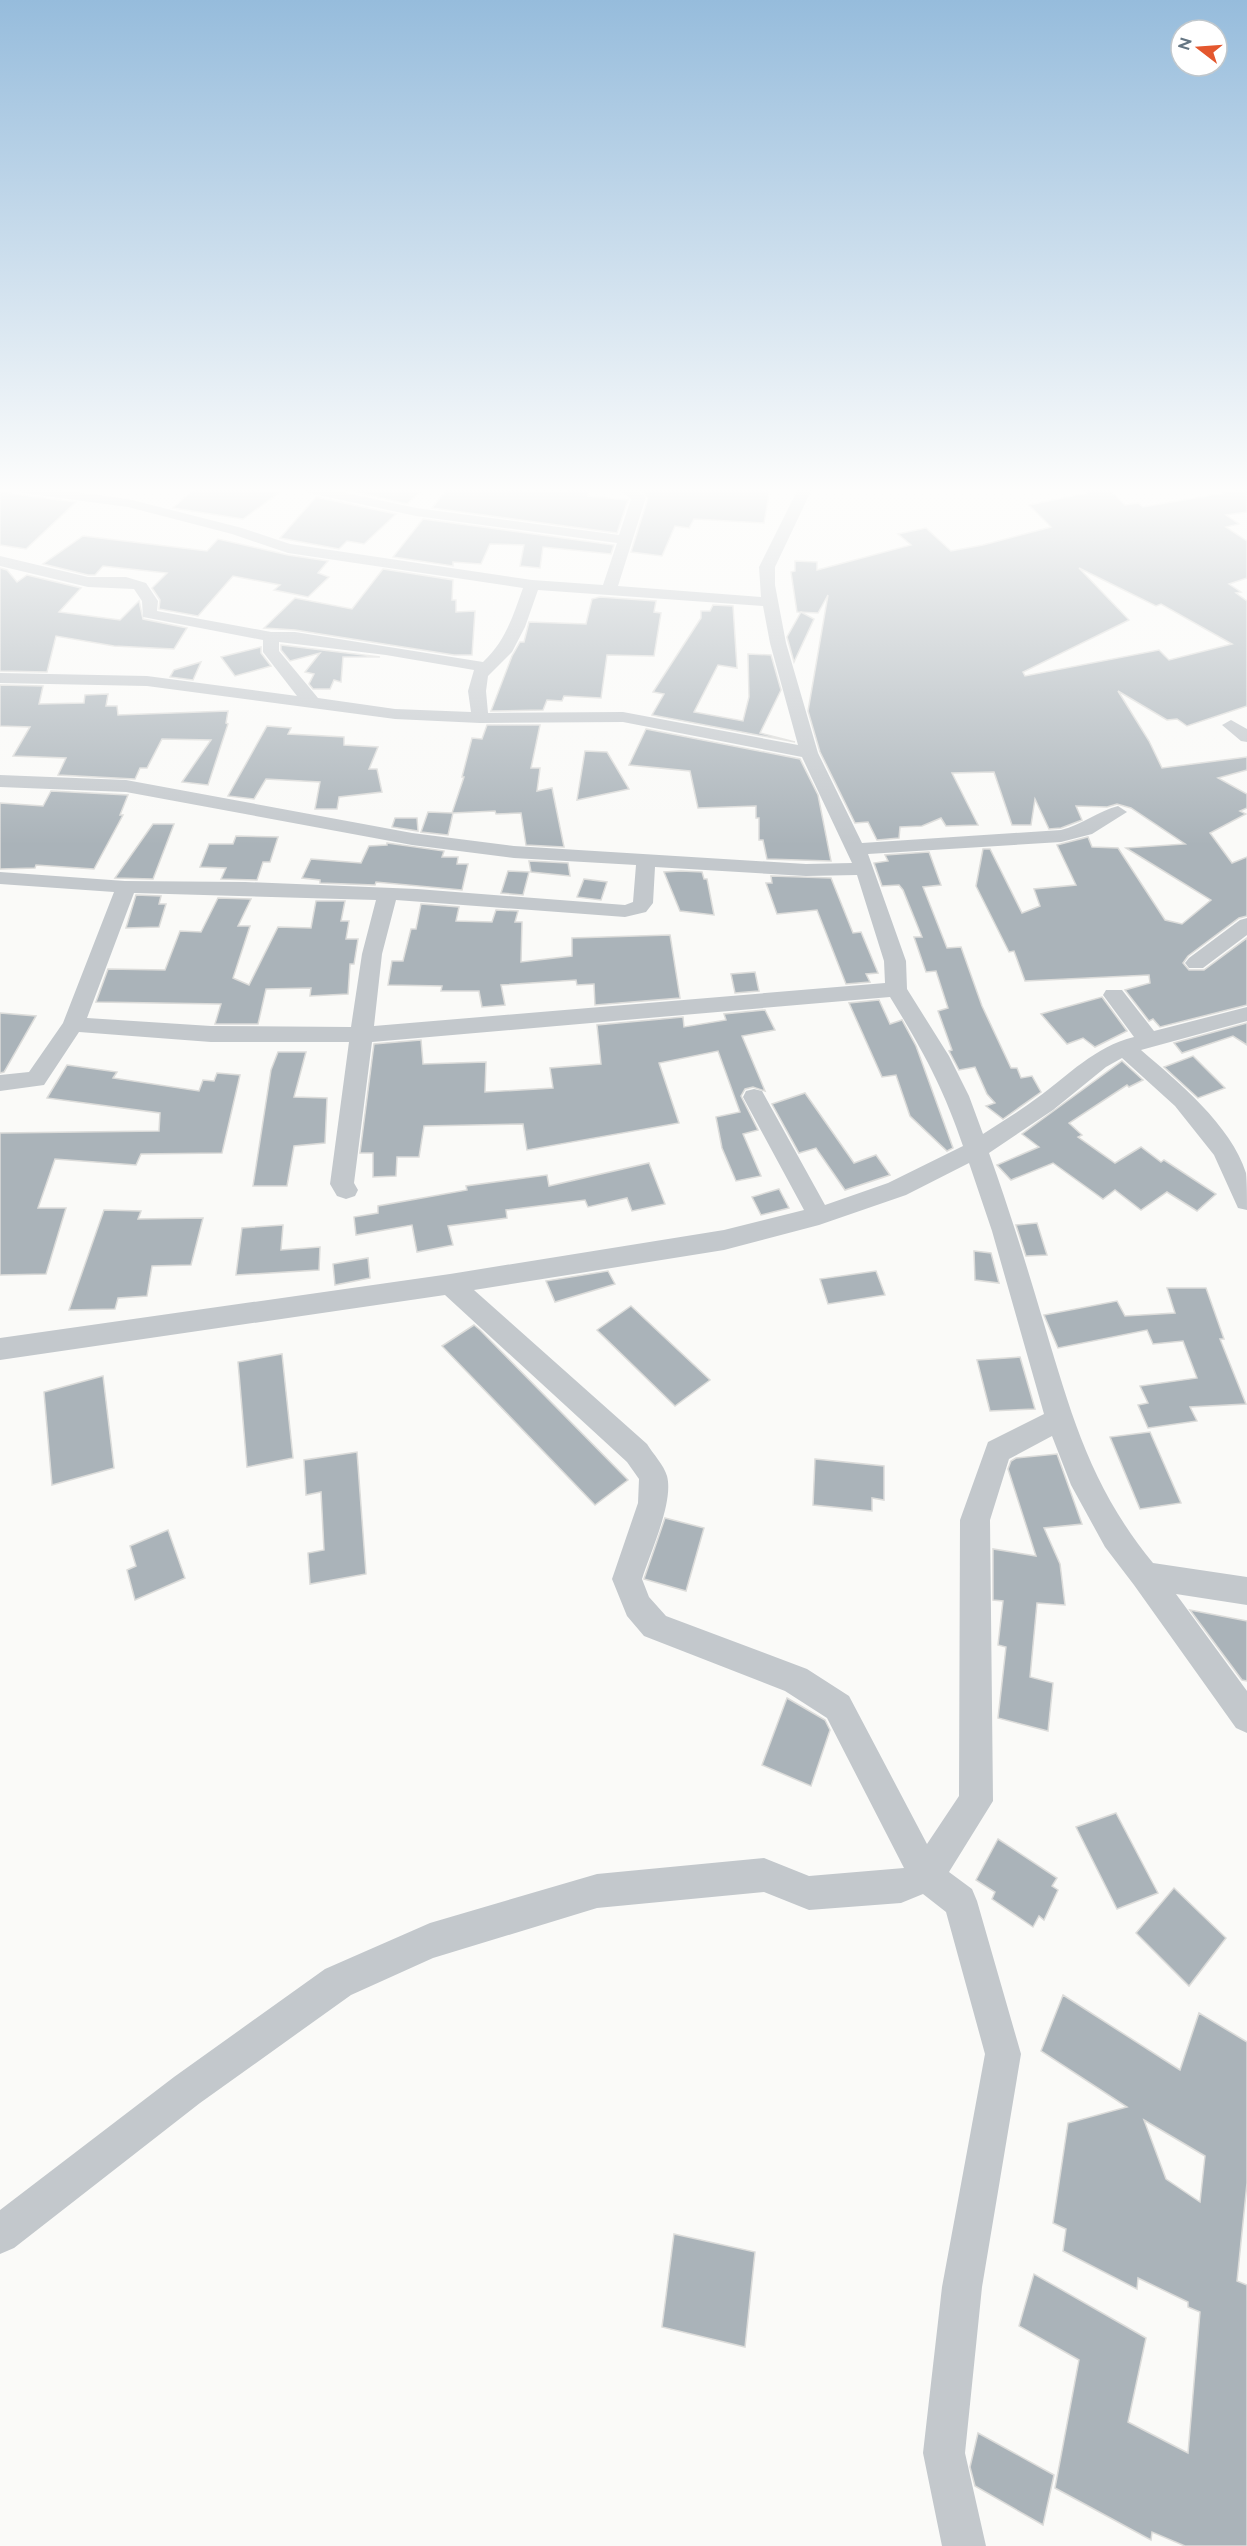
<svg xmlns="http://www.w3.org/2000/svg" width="1247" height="2546" viewBox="0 0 1247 2546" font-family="Raleway,sans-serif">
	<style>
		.building { fill: #aab3b9; stroke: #dcdcda; stroke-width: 1.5; fill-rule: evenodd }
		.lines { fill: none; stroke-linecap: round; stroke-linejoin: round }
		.minor { fill: #c3c8cc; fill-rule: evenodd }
	</style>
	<rect width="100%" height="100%" fill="#fafaf8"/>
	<!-- building -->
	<g class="building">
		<path d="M194 489H243L279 493 243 519 173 508Z"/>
		<path d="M343 489H423L407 504Z"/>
		<path d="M447 489 566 491 567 489H591L588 496 628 500 617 533 432 508Z"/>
		<path d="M639 489H770L764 523 694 519 689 528 675 526 662 556 631 552 648 498Z"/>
		<path d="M1082 489H1109L1125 505 1138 503 1143 507 1247 489V512L1226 515 1239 524 1226 527 1247 541V578L1229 584 1241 592 1236 593 1247 601V706L1187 726 1177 719 1167 720 1118 691 1149 741 1162 768 1247 757V770L1218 778 1247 794V808L1240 811 1246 814 1210 833 1232 863 1247 857V916L1239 918 1188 956 1183 963 1189 970H1204L1247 938V1005L1160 1027 1153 1019 1149 1021 1125 990 1150 983 1149 975 1025 981 1014 951 1009 952 976 886 983 849H990L1022 913 1040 906 1034 889 1076 885 1057 845 1088 837 1092 847 1118 848 1165 920 1182 924 1211 900 1126 848 1185 844 1131 808 1117 804 1107 807 1076 806 1082 820 1061 828 1049 829 1035 799 1031 825H1012L994 772 952 773 978 825 946 826 941 818 922 826 900 827 899 838 877 840 868 822 855 823 820 752 808 711 828 595 818 613 797 612 791 572 795 571V561L817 562V570L911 545 898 534 926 528 951 551 983 545 1051 527 1029 505 1086 493ZM1079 568 1156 606 1161 604 1232 644 1169 660 1159 650 1025 676 1023 672 1129 620Z"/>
		<path d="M0 491 22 495 76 502 26 549 0 545Z"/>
		<path d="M316 497 396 514 364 544 347 541 339 549 280 538Z"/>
		<path d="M423 519 614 545 611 554 543 547 540 568 520 566 524 545 490 544 481 564 453 562V566L393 557Z"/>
		<path d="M83 536 207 551 218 539 288 555 328 561 318 573 329 577 308 597 274 590 280 585 233 576 198 616 159 609 160 600 152 588 167 573 103 566 95 575H88L43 564Z"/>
		<path d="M0 568 7 570 17 582 27 575 81 588 59 612 120 620 139 601 143 619 187 628 174 649 114 646 56 636 47 672 0 671Z"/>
		<path d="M383 569 453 580 452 600H456V612L475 611 472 655H454L295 630 264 628 295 598 352 609Z"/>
		<path d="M600 597 656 601 654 612 661 613 654 656 607 655 601 698 564 696 562 701 547 700 543 710 491 711 512 656 520 642H524L529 622 586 624 592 599Z"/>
		<path d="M713 605 733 606 737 668 718 665 694 712 743 721 749 697 748 654 771 655 781 690 760 733 795 742 652 715 664 694 653 692 701 618V611H710Z"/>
		<path d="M801 612 814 619 794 662 787 637Z"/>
		<path d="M281 645 380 657H343L341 682 334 680 330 689H313L309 684 314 674 305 672 320 653 290 661 281 650Z"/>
		<path d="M261 647V653L271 666 235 676 221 657Z"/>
		<path d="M201 662 193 680 170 677 174 670Z"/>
		<path d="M0 685 43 686 39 704 84 703 85 695 108 694 106 706H117L118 715 228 711 226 723 228 724 208 785 182 782 211 740 162 739 147 768H140L135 779 58 775 66 758 13 756 30 727 0 726Z"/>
		<path d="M487 725H540L531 768H540L537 791 552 788 564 847 526 845 521 813 496 814 495 811 453 813 448 835 421 832 428 812 452 813 464 777H462L472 738 482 739Z"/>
		<path d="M267 726 291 728 288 734 344 737V745L378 747 369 769H377L382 792 339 797 337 809H315L320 782 266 779 254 799 228 796Z"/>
		<path d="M646 729 800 759 818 795 831 861 767 859 763 840H759V818H756V806L698 808 690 771 629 765Z"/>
		<path d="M585 751 607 752 629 789 577 800Z"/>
		<path d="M51 791 128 795 120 815H123L94 869 36 865 35 868 0 869V803L43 806Z"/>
		<path d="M395 818H417L418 831 392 827Z"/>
		<path d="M153 824H174L153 879 115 878Z"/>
		<path d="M236 836 278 837 270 862H263L257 880 221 879 226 868 200 867 209 844H233Z"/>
		<path d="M387 843 444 851 442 857H458L457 864H468L462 890 376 882 375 885 320 883V880L302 878 311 859 361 863 369 846 387 845Z"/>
		<path d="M929 852 941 885 923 887 947 948 961 947 982 1006 1011 1068H1017L1021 1078 1032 1076 1041 1092 1003 1119 986 1106 995 1103 987 1094 975 1067 959 1070 949 1051 952 1050 938 1011 948 1008 936 971 926 972 914 937H922L903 890 899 885 882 886 874 863 888 861 885 855Z"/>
		<path d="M529 861 568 863 570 876 531 872Z"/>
		<path d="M508 871 529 872 523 895 501 893Z"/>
		<path d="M681 871 702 872 704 879H707L714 915 680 911 664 872Z"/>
		<path d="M771 876 831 878 853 933 861 932 878 973 866 974 870 982 846 984 817 910 777 914 766 883H772Z"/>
		<path d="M584 879 607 882 601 900 577 897Z"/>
		<path d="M136 895 161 896 159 904H166L159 927 126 928Z"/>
		<path d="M218 898 251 899 238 926H250L233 978 249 985 278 927 311 928 316 901H345L341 921H349L346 939H358L354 964H350L348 994 310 996 311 988 266 989 258 1024H215L221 1004 96 1002 108 969 165 970 180 931 201 932Z"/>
		<path d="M421 904 459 907 456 921 492 922 496 910 518 911 515 922H522L521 962 572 956V938L670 935 680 998 595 1005 594 984 577 985 576 980 501 985 505 1005 482 1007 479 991H441L442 986 388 985 392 961H403L411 929H416Z"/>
		<path d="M755 972 759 991 735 993 731 974Z"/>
		<path d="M1102 997 1127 1031 1095 1047 1083 1038 1067 1044 1041 1014Z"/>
		<path d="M879 1000 890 1024 902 1020 916 1046 953 1148 947 1151 910 1116 896 1075 882 1077 849 1003Z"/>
		<path d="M765 1010 775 1030 742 1036 765 1091 753 1087 745 1089 741 1096 758 1130 743 1134 761 1176 736 1181 722 1148 716 1117 740 1112 718 1051 659 1063 679 1123 527 1150 523 1124 424 1126 419 1157H397L396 1176 373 1177V1153H360L374 1044 421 1040 423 1064 486 1062 485 1092 553 1088 550 1068 601 1064 597 1025 683 1017 684 1027 726 1020 724 1014Z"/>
		<path d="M0 1013 36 1016 4 1072 0 1073Z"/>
		<path d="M1247 1023V1045L1233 1036 1182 1053 1174 1043Z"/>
		<path d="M278 1052H306L294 1097 327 1098 325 1143 294 1146 287 1186H253L271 1070Z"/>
		<path d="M1193 1056 1225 1088 1198 1098 1164 1067Z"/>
		<path d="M1122 1061 1143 1080 1129 1087 1127 1085 1069 1123 1082 1135 1078 1137 1115 1163 1141 1147 1161 1162 1164 1160 1216 1194 1197 1211 1167 1192 1141 1210 1115 1190 1103 1199 1053 1163 1011 1180 997 1165 1039 1147 1022 1134Z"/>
		<path d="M67 1065 117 1072 113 1078 199 1091 203 1080 214 1081 217 1073 240 1075 222 1153 141 1154 136 1165 55 1159 38 1208H66L46 1274 0 1275V1133L159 1131 160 1113 47 1098Z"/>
		<path d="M805 1093 854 1163 876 1155 890 1175 845 1190 816 1148 799 1153 772 1104Z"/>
		<path d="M649 1163 665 1204 632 1211 627 1198 588 1207 585 1200 506 1210 507 1218 448 1226 453 1245 417 1252 412 1225 356 1235 354 1217 378 1213V1206L467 1190 466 1186 547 1175 549 1186Z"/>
		<path d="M779 1189 789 1208 761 1215 752 1197Z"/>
		<path d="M104 1210 141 1211 138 1219 203 1218 191 1265 152 1266 147 1296 118 1298 115 1309 69 1310Z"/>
		<path d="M1037 1223 1047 1255 1026 1256 1016 1225Z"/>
		<path d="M283 1225 281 1250 320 1247 319 1270 236 1275 242 1228Z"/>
		<path d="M974 1251 991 1253 999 1283 975 1280Z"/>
		<path d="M368 1258 370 1278 335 1285 333 1264Z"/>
		<path d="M608 1271 615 1284 555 1302 546 1281Z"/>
		<path d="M876 1271 885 1295 828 1304 820 1279Z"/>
		<path d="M1167 1288H1206L1224 1339H1220L1246 1404 1190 1407 1197 1421 1148 1428 1138 1405 1148 1403 1140 1386 1197 1378 1183 1341 1153 1344 1147 1330 1058 1348 1044 1315 1117 1301 1125 1316 1175 1313Z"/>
		<path d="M631 1306 710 1380 675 1406 597 1330Z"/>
		<path d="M474 1325 480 1330 628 1480 595 1505 442 1346Z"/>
		<path d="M282 1354 293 1458 247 1467 238 1362Z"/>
		<path d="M1020 1357 1035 1409 990 1411 977 1360Z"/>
		<path d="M103 1376 114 1468 52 1485 44 1392Z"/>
		<path d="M1150 1432 1181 1503 1140 1509 1110 1437Z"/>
		<path d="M357 1452 366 1574 310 1584 308 1553 324 1550 321 1492 306 1495 304 1460Z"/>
		<path d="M1057 1454 1082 1524 1044 1528 1060 1564 1065 1605 1037 1603 1030 1677 1053 1683 1048 1731 998 1718 1006 1647 998 1645 1003 1601 993 1600V1549L1036 1556 1008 1469 1011 1461 1016 1458Z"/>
		<path d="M815 1459 884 1466V1500L872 1498V1511L813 1505Z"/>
		<path d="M665 1518 704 1528 686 1591 644 1579Z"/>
		<path d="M168 1530 185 1578 135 1600 127 1570 136 1566 130 1546Z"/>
		<path d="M1190 1610 1247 1621V1681L1242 1680Z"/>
		<path d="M787 1698 825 1720 830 1730 811 1786 762 1765Z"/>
		<path d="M1116 1813 1158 1893 1117 1909 1076 1827Z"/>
		<path d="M998 1839 1057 1878 1052 1886 1058 1890 1044 1920 1039 1916 1033 1927 992 1899 995 1892 976 1880Z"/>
		<path d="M1174 1888 1226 1938 1189 1986 1136 1933Z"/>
		<path d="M1063 1995 1180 2070 1199 2013 1247 2042V2183L1237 2281 1247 2285V2546H1185L1152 2532 1151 2540 1055 2488 1079 2360 1019 2326 1034 2274 1146 2338 1128 2422 1188 2453 1200 2312 1188 2307V2302L1138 2278 1137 2289 1063 2251 1066 2229 1053 2223 1068 2123 1127 2107 1041 2051ZM1144 2120 1205 2156 1200 2202 1166 2179Z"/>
		<path d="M674 2234 755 2252 745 2347 662 2327Z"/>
		<path d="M978 2433 1054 2475 1043 2525 975 2486 970 2467Z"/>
	</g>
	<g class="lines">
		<!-- minor -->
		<g class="minor">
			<path d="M15 489H53L128 499 242 528 290 544 532 580 603 585 617 543 416 516 309 493 302 489H328L416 508 619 535 631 499 618 489H635L646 497 618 586 761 597 759 567 798 489H812L775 567V585L786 643 818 753 862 843 1061 830C1082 825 1098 811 1118 806L1127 812 1092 834 1061 842 868 854 906 961 907 989 949 1056 969 1096 983 1134C1001 1122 1020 1111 1037 1098 1069 1075 1094 1047 1134 1037L1103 995 1106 990H1122L1154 1031 1247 1007V1021L1141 1050C1178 1082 1231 1125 1246 1173 1247 1184 1247 1199 1247 1210L1238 1208 1214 1155 1175 1106 1122 1058 1106 1067 1053 1110 989 1153C1008 1206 1025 1260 1041 1314 1070 1409 1088 1484 1153 1563L1247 1577V1605L1176 1594 1247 1691V1733L1236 1728 1134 1585 1105 1547 1071 1485 1052 1436 1009 1459 990 1520 993 1801 949 1872 972 1889 977 1901 1021 2054 982 2287 965 2453 986 2546H942L923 2453 942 2287 985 2054 946 1912 923 1894 901 1903 809 1910 764 1892 597 1908 433 1958 351 1995 200 2103 14 2248 0 2254V2210L174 2077 325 1969 430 1923 597 1874 764 1858 809 1876 904 1868 827 1718 785 1691 644 1636 627 1616 612 1579 638 1503 639 1479 627 1462 445 1295 0 1360V1338L450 1274 724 1230 804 1210 743 1097 746 1091 754 1089 762 1091 825 1205 888 1183 963 1146C943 1087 922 1049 890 997L372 1042 354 1183 358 1190 355 1196 346 1199 337 1196 330 1184 349 1042H211L79 1032 44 1085 0 1091V1075L29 1072 63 1023 114 892 0 884V872L125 881 245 882 417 889 625 905 633 902 636 865 514 858 412 845 126 792 0 787V775L126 780 412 833 514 846 806 864 852 863 802 757 623 722 480 723 395 719 147 686 0 683V673L147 676 297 696 263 652V640L143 617 142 601 134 589 88 587 0 566V556L88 577H126L146 583 158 601 157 611 271 632H295L483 662C505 642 513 616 523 588L288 553 232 534 128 507 22 493ZM538 590 763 606 770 643 798 745 623 712 488 713 486 691 488 676 512 652 525 627ZM279 642 386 655 474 670 468 691 471 712 395 709 318 698 279 651ZM655 867 806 876 857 875 884 961 885 983 374 1026 382 954 396 900 625 917 646 912 653 903ZM134 893 376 900 362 954 351 1027 211 1026 87 1018ZM969 1163 992 1231 1044 1414 988 1442 960 1520 959 1796 927 1844 849 1696 807 1669 666 1616 649 1597 642 1579C650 1553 674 1502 667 1476 664 1465 653 1454 647 1444L474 1290 724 1250 819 1225 906 1195Z"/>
			<path d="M1231 720 1247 729V742L1241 741 1222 725Z"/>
			<path d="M1247 918V935L1203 968H1189L1185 963 1189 958 1240 920Z"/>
		</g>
	</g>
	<!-- sky -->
	<linearGradient id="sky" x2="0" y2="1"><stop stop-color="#96bcdc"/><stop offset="0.58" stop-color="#fdfdfc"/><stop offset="1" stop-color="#fdfdfc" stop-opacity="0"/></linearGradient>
	<rect width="1247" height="845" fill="url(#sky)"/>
	<!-- north arrow -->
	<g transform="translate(1199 48) rotate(287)"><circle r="28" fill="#ffffff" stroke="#c1c8cd" stroke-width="1.5"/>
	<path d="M0-4.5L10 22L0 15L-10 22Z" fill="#e4572e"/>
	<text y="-9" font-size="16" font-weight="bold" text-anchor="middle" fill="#657683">N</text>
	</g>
</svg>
